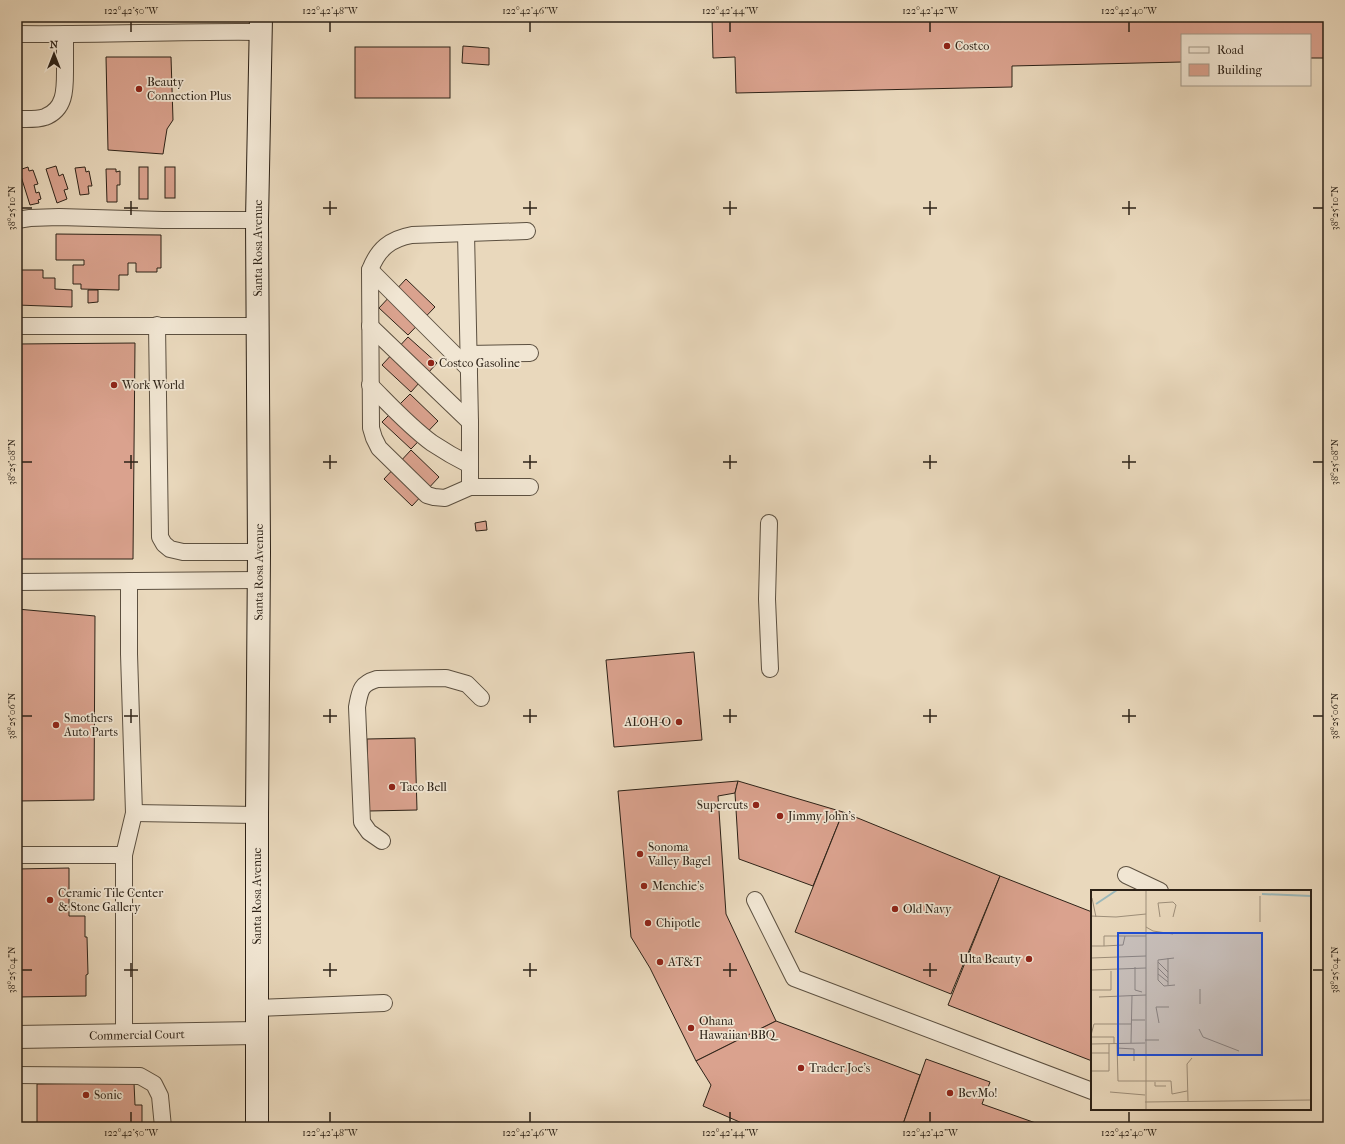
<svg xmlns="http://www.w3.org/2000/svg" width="1345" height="1144" viewBox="0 0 1345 1144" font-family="'IM FELL French Canon',serif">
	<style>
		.building { fill: #daa28e; stroke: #2d2217 }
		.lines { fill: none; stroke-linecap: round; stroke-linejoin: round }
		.lane-casing { stroke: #5c5040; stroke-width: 18 }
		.street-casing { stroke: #5c5040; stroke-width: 24 }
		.secondary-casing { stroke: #2d2217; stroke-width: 24 }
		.lane { stroke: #f1e6d3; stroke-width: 16 }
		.street { stroke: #f1e6d3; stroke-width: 22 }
		.secondary { stroke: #f1e6d3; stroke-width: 22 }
		.ticks { fill: none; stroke: #2d2217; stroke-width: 1.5 }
		.poi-dot { fill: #8f2418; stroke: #f1e6d3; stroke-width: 1.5 }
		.labels { text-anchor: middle; stroke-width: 3.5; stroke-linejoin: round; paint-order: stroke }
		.poi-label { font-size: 12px; fill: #2d2217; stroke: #f1e6d3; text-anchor: start }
		.street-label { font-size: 12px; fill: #2d2217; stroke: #f1e6d3 }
		.inset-river { fill: none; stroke: #9bb8ba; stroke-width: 2 }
		.inset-road { fill: none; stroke: #9e8f7a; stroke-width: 1 }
		.view { fill: #1d4ed8; fill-opacity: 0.15; stroke: #1d4ed8; stroke-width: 2 }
		.inset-edge { fill: none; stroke: #2d2217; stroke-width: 2 }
		.neatline { fill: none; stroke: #2d2217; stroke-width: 1.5 }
		.ticks-label { font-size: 10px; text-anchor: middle; fill: #2d2217 }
	</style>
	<rect width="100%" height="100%" fill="#e9d8bc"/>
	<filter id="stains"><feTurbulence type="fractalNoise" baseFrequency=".005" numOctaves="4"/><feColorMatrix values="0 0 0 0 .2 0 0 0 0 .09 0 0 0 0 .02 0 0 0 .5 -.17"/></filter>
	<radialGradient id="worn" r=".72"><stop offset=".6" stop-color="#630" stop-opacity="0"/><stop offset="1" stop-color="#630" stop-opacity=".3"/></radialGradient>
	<!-- building -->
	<g class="building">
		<path d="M712 17H1328V58H1310V35H1182V62L1012 66V87L736 93 735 57 713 58Z"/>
		<path d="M463 46 489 48V65L462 63Z"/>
		<rect x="355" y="47" width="95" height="51"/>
		<path d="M106 57H171L173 120 167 129 163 154 108 150Z"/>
		<path d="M56 166 59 176 63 174 68 189 64 190 67 199 57 203 46 169Z"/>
		<path d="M28 167 29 171 33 170 38 184 34 185 36 193 39 192 41 199 38 200 39 203 30 205 19 170Z"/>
		<path d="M85 167 86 172 89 171 92 186H88L89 194 80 195 75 168Z"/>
		<rect x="139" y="167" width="9" height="32"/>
		<rect x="165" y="167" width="10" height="31"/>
		<path d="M106 169H116V172L120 171V185H117V202H107Z"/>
		<path d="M56 234 161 235V268H157V272H136V263H128V275H119V290L81 289V284H73V265H84V260H56Z"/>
		<path d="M17 270H43V278H55V289L72 290V307L17 305Z"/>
		<path d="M406 279 435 307 408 335 379 308Z"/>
		<path d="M88 290H98V302L88 303Z"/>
		<path d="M408 337 437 363 411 392 382 365Z"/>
		<path d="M135 343 133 559H17V344Z"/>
		<path d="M410 394 438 421 411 449 382 422Z"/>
		<path d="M411 450 439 477 412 506 384 479Z"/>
		<path d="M486 521 487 530 476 531 475 523Z"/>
		<path d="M17 609 95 616 94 800 17 801Z"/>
		<path d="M694 652 702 740 614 747 606 660Z"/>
		<path d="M415 738 417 810 369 811 367 739Z"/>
		<path d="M738 781 735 793 718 796 726 914 776 1021 696 1061 650 968 631 937 618 791Z"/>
		<path d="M738 781 843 812 813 886 739 859 735 793Z"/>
		<path d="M843 812 1000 876 951 994 795 932Z"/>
		<path d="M69 868V916H85V937H87L88 974 86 975V996L17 997V869Z"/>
		<path d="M1000 876 1092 912V1061L948 1005Z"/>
		<path d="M776 1021 920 1075 902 1127H751L703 1106 711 1085 696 1061Z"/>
		<path d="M926 1059 990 1082 982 1104 1047 1127H902Z"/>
		<path d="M134 1083 135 1105H142V1127H37V1084Z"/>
	</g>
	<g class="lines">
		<!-- lane casing -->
		<g class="lane-casing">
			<g id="lane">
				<path d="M17 34C98 35 180 31 261 32"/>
				<path d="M17 119C26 119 36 120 45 117 66 109 65 88 65 69 65 57 65 46 65 34"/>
				<path d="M17 220 30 218 59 217 163 220H257"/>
				<path d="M527 231 412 235C390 239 378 249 370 270L371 428 374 438 379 448 427 495 434 497 445 498 470 487H530"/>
				<path d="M466 233 470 422V487"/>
				<path d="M370 270 469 369"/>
				<path d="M157 325 160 537 164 544 170 549 183 552H259"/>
				<path d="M17 326H259"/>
				<path d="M370 326 470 422"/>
				<path d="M468 354 530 353"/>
				<path d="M370 385C390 405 409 426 432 443 444 451 456 458 470 465"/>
				<path d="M769 523 767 599 770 669"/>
				<path d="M17 582 259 580"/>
				<path d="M134 813 257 815"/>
				<path d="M382 841 369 832 362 822 357 707C360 691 360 684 377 679L446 678 467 684 481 698"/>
				<path d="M17 855H124"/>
				<path d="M1126 875 1160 891"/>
				<path d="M755 900 794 978 1092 1091"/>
				<path d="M257 1008 384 1003"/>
				<path d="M124 1035V855L134 813 129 654V581"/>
				<path d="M17 1075 140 1076 154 1084 160 1096 163 1127"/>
			</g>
		</g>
		<!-- street casing -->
		<g class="street-casing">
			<g id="street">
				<path id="s1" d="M17 1037 257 1033"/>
			</g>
		</g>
		<!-- secondary casing -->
		<g class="secondary-casing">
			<g id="secondary">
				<path id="s2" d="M257 1127V815L259 552 257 220 261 17"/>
			</g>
		</g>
		<!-- lane -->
		<use href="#lane" class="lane"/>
		<!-- street -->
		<use href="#street" class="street"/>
		<!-- secondary -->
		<use href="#secondary" class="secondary"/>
	</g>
	<!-- ticks -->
	<path class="ticks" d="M131 22V32M330 22V32M530 22V32M730 22V32M930 22V32M1129 22V32M131 201V215M330 201V215M530 201V215M730 201V215M930 201V215M1129 201V215M22 208H32M124 208H138M323 208H337M523 208H537M723 208H737M923 208H937M1122 208H1136M1313 208H1323M131 455V469M330 455V469M530 455V469M730 455V469M930 455V469M1129 455V469M22 462H32M124 462H138M323 462H337M523 462H537M723 462H737M923 462H937M1122 462H1136M1313 462H1323M131 709V723M330 709V723M530 709V723M730 709V723M930 709V723M1129 709V723M22 716H32M124 716H138M323 716H337M523 716H537M723 716H737M923 716H937M1122 716H1136M1313 716H1323M131 963V977M330 963V977M530 963V977M730 963V977M930 963V977M22 970H32M124 970H138M323 970H337M523 970H537M723 970H737M923 970H937M1313 970H1323M131 1112V1122M330 1112V1122M530 1112V1122M730 1112V1122M930 1112V1122M1129 1112V1122"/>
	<!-- markers -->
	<g class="poi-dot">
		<circle cx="947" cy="46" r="4"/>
		<circle cx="139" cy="89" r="4"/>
		<circle cx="431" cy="363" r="4"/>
		<circle cx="114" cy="385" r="4"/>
		<circle cx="679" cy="722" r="4"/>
		<circle cx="56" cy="725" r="4"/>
		<circle cx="392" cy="787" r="4"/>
		<circle cx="756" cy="805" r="4"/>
		<circle cx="780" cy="816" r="4"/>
		<circle cx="640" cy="854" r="4"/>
		<circle cx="644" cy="886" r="4"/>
		<circle cx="50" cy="900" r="4"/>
		<circle cx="895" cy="909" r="4"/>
		<circle cx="648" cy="923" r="4"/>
		<circle cx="1029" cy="959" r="4"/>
		<circle cx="660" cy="962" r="4"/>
		<circle cx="691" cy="1028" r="4"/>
		<circle cx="801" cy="1068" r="4"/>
		<circle cx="950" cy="1093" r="4"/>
		<circle cx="86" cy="1095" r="4"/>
	</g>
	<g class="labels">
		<!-- poi labels -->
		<g class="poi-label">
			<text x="955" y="50">Costco</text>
			<text x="147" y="86">Beauty<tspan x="147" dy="14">Connection Plus</tspan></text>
			<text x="439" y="367">Costco Gasoline</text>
			<text x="122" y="389">Work World</text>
			<text x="64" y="722">Smothers<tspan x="64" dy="14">Auto Parts</tspan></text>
			<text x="671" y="726" text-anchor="end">ALOH-O</text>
			<text x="400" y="791">Taco Bell</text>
			<text x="748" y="809" text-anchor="end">Supercuts</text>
			<text x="788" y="820">Jimmy John's</text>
			<text x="648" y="851">Sonoma<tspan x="648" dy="14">Valley Bagel</tspan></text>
			<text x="652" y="890">Menchie's</text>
			<text x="58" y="897">Ceramic Tile Center<tspan x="58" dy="14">&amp; Stone Gallery</tspan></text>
			<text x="903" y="913">Old Navy</text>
			<text x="656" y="927">Chipotle</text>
			<text x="1021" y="963" text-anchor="end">Ulta Beauty</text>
			<text x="668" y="966">AT&amp;T</text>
			<text x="699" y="1025">Ohana<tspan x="699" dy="14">Hawaiian BBQ</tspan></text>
			<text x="809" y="1072">Trader Joe's</text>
			<text x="958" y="1097">BevMo!</text>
			<text x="94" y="1099">Sonic</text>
		</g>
		<!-- street labels -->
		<g class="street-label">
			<text transform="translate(258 248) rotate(-90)" y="4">Santa Rosa Avenue</text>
			<text dy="4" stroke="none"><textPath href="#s2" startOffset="555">Santa Rosa Avenue</textPath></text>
			<text transform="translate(257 896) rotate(-90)" y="4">Santa Rosa Avenue</text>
			<text dy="4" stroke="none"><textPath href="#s1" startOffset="120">Commercial Court</textPath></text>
		</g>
	</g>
	<!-- overview -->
	<g transform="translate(1091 890)">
		<rect width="220" height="220" fill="#e9d8bc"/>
		<path class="inset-river" d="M171 4 220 6M5 14 26 0"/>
		<path class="inset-road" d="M169 6V32M1 8 5 27M0 26 25 27 55 24M69 27 67 13 82 12 85 15 82 27M55 37 62 41 82 44M34 46 32 55 13 56V46H55M0 56H13M0 68 55 66M77 68V95M83 68 67 70V90L73 96 84 95M67 72 77 82M44 77V100L51 102M67 78 77 88M0 80 55 78M67 84 77 92M109 99V114M0 100H20V81M8 107 55 105M41 130H54M68 133 65 117H78M108 139 112 147 148 161M0 145 3 134H40M0 147H23V154M54 150H68M40 153 41 105M0 154 54 153M26 154 27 191H80L81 204 96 201M26 158 43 159V171M0 163H18V154M0 181H18V163M64 192V196H75M19 202 54 205M97 211 96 174 101 168M54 212 220 210M55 220V0"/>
		<path class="view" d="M27 43H171V165H27Z"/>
		<rect width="220" height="220" class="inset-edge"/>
	</g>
	<!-- margin -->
	<rect width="1345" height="1144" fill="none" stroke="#e9d8bc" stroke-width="44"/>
	<!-- legend -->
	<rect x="1181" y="34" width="130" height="52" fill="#f1e6d3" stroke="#a39888"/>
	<rect x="1189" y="47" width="20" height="6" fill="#f1e6d3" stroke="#a39888"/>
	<text x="1217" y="54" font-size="12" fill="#2d2217">Road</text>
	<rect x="1189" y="64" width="20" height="12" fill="#daa28e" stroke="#a39888"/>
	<text x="1217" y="74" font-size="12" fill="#2d2217">Building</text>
	<!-- north arrow -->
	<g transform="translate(54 54)" stroke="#f1e6d3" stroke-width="3" paint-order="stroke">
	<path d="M0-3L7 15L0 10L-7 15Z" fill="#2d2217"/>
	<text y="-6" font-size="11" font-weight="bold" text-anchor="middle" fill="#2d2217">N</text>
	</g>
	<rect x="22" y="22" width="1301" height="1100" class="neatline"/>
	<g class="ticks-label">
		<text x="131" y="14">122°42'50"W</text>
		<text x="330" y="14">122°42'48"W</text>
		<text x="530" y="14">122°42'46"W</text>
		<text x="730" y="14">122°42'44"W</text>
		<text x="930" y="14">122°42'42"W</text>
		<text x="1129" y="14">122°42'40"W</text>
		<text transform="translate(11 208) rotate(-90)" y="4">38°25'10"N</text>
		<text transform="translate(1334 208) rotate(-90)" y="4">38°25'10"N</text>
		<text transform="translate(11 462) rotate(-90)" y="4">38°25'08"N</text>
		<text transform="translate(1334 462) rotate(-90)" y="4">38°25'08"N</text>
		<text transform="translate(11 716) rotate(-90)" y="4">38°25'06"N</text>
		<text transform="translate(1334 716) rotate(-90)" y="4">38°25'06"N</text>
		<text transform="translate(11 970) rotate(-90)" y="4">38°25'04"N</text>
		<text transform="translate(1334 970) rotate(-90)" y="4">38°25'04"N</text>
		<text x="131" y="1136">122°42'50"W</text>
		<text x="330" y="1136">122°42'48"W</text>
		<text x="530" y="1136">122°42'46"W</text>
		<text x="730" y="1136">122°42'44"W</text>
		<text x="930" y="1136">122°42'42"W</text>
		<text x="1129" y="1136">122°42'40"W</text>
	</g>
	<rect width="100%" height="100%" filter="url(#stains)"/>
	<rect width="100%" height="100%" fill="url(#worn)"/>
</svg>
